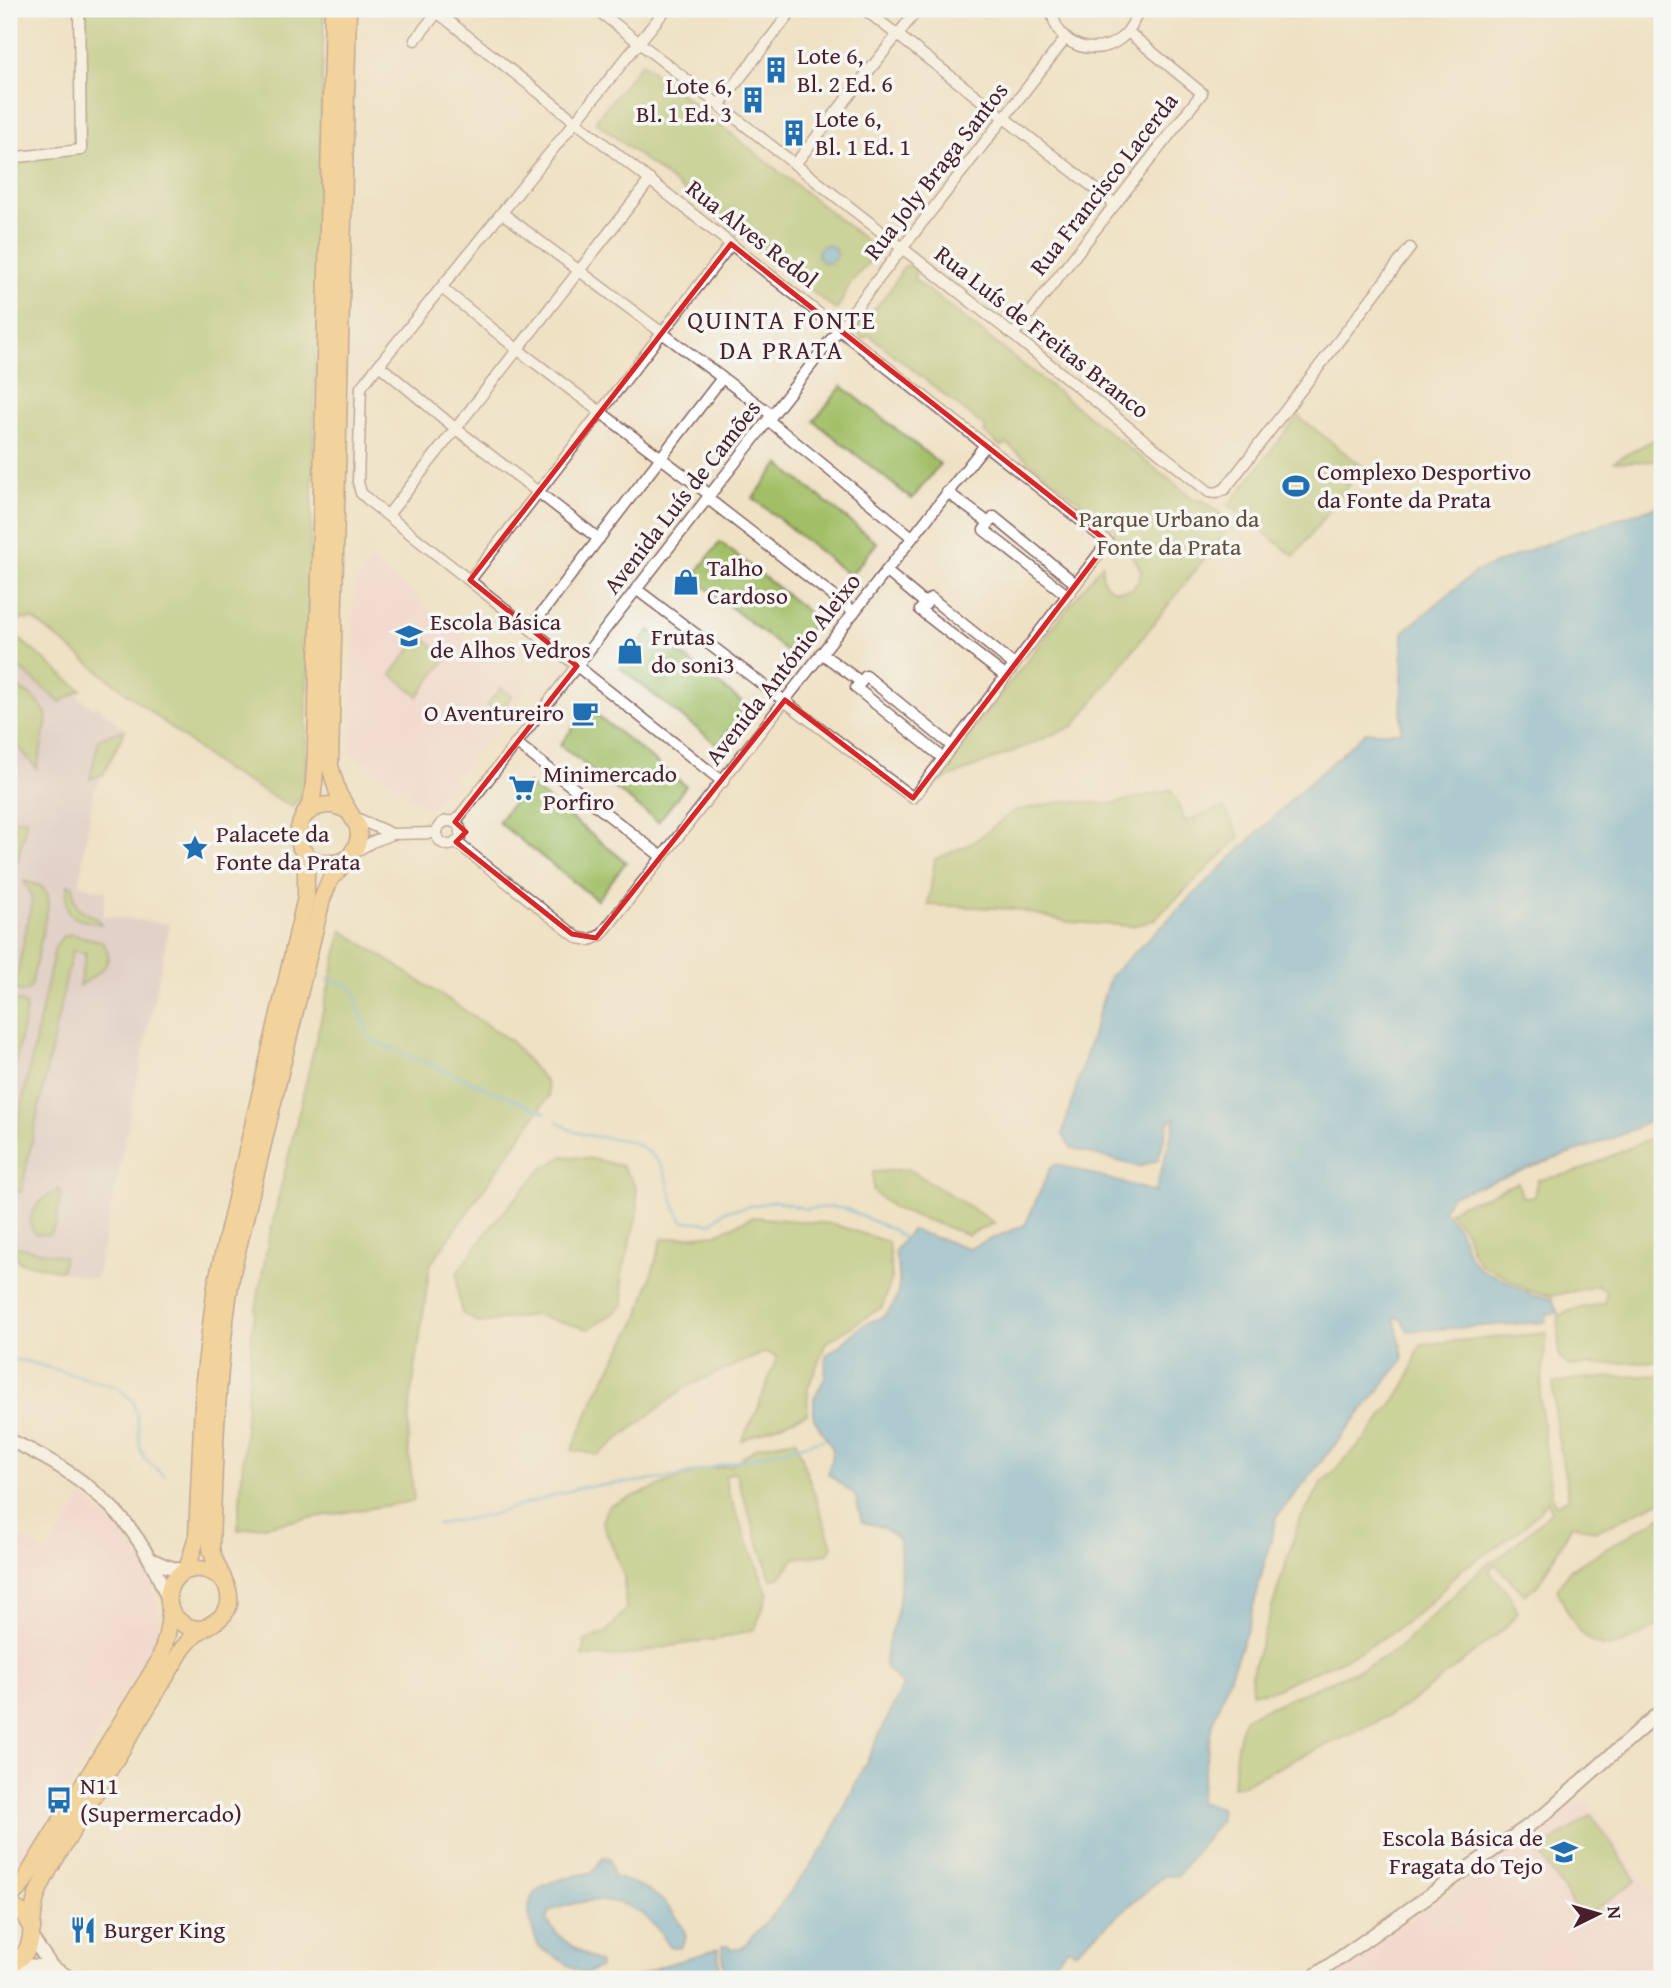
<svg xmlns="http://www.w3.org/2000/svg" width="1671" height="1988" viewBox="0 0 1671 1988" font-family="'Gentium Book Plus',serif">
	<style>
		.built { fill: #f5cfda }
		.industrial { fill: #d1bdcb }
		.green { fill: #a1bf66; stroke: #766f48; stroke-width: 2 }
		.water { fill: #61adda; stroke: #566682; stroke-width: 2 }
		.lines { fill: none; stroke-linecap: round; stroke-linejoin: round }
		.stream { stroke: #61adda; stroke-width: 2.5 }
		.minor-casing { stroke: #846361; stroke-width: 13 }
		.tertiary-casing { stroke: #846361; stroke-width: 16 }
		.primary-casing { stroke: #846361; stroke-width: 19 }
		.minor { stroke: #fff; stroke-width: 10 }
		.tertiary { stroke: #fff; stroke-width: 12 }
		.primary { stroke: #f6c06b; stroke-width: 16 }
		.marked { fill: none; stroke: #d62828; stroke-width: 5; stroke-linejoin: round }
		.labels { text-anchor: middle; stroke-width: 7; stroke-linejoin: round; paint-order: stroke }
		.poi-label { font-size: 24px; fill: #4a1f2b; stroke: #f6f6f2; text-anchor: start }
		.street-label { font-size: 24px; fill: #4a1f2b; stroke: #f6f6f2 }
		.park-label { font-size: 24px; fill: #644f3d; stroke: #f6f6f2 }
		.neighbourhood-label { font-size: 26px; letter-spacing: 2px; fill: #4a1f2b; stroke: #f6f6f2 }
	</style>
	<rect width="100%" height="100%" fill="#f6f6f2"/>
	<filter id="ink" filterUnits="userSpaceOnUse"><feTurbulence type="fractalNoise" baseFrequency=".0143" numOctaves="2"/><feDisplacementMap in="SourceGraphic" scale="14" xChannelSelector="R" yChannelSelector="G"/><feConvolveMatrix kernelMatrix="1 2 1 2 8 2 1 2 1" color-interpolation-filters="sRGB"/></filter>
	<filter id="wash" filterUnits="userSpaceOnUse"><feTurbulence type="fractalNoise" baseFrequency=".00686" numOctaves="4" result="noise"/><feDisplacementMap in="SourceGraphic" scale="28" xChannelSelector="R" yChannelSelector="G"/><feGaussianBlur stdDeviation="1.57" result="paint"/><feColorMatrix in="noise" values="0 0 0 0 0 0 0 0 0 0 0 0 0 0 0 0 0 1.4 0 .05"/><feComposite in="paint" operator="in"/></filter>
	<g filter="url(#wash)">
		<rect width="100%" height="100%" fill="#efe1c4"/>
		<!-- built -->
		<g class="built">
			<path d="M371 562 529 687 433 806 420 805 350 751 354 585Z"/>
			<path d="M83 1496 134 1548 155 1587 159 1616 156 1647 121 1695 37 1842 20 1869 9 1880V1529L47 1553Z"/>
			<path d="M1583 1797 1662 1908V1956L1627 1979H1325Z"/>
		</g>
		<!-- industrial -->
		<path class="industrial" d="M9 630 81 690 75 694 95 709V704L126 730 93 793 79 885 106 891 103 916 170 924 96 1279 9 1260Z"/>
		<!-- green -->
		<g class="green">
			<path d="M86 9H324L305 781 302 794 292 807 223 769 33 619 9 620V163L85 151Z"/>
			<path d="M642 63 878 250C872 262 860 270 852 281 845 290 844 301 836 310L595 121Z"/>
			<path d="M908 265 916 270 914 279 1194 499 1204 501 1232 523 1074 726 929 786 1103 563C1099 585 1110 594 1132 589 1153 568 1131 558 1119 542 1117 540 1116 537 1113 535L1115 530 1006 443 1001 447 984 432 986 428 869 335 863 339 859 335V323C879 307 892 290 903 267Z"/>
			<path d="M842 386 940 464 912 499 814 421Z"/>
			<path d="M1298 416 1363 467 1294 556 1229 505Z"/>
			<path d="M1662 435V461L1613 462Z"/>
			<path d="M779 464 877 543 850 576 753 498Z"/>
			<path d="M720 542 817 619 790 654 693 577Z"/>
			<path d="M650 630 748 707 718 745 620 668Z"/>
			<path d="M10 632H11L81 690 60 702 10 660Z"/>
			<path d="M421 636 448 657 418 696 391 674Z"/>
			<path d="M501 688 512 696 498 714 487 705Z"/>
			<path d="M18 689C30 693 46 706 47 719L37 769 19 747 9 746V690Z"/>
			<path d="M588 708 686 786 658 822 560 745Z"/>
			<path d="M125 730 103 775 102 774 90 779 99 738Z"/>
			<path d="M528 784 626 862 597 900 498 822Z"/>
			<path d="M1171 790 1185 821 1224 807 1240 837 1154 920 1132 926 1068 922 1014 909 928 905 935 859 971 844 1014 811 1065 801 1111 804Z"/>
			<path d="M27 819 18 860 14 864 9 863V849L15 828 9 827V821Z"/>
			<path d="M24 881C37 884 47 886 49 901L31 987 25 992 14 990 32 901 30 892Z"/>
			<path d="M68 885 73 886C75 913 78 907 99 920L101 924C72 919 61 918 68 885Z"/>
			<path d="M342 930 511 1041 546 1082 549 1096 430 1265 410 1405 408 1445 414 1501 238 1530 252 1331 268 1242Z"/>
			<path d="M70 934 101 941C121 962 95 976 79 986L86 953 72 951 21 1192 9 1190V1167L55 947 62 937Z"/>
			<path d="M12 1000 24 1003 26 1010 9 1095V1014Z"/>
			<path d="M1662 1133V1361L1568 1366 1559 1356 1558 1316 1572 1310 1605 1303 1606 1291 1597 1286 1552 1296 1529 1291 1501 1274 1480 1265 1472 1252 1465 1230 1449 1212 1459 1205 1485 1197 1518 1182 1522 1197H1534L1537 1180 1576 1172Z"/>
			<path d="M563 1156 592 1159 622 1166 636 1187 638 1211 622 1275 624 1304 613 1314 588 1329 534 1315 479 1323 462 1313 458 1295 457 1273 493 1224 541 1170Z"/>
			<path d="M909 1169 995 1223 968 1235 893 1208 873 1191V1172Z"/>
			<path d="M56 1191 59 1190 61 1194 55 1227 47 1235 36 1234 30 1225C32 1206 40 1200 56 1191Z"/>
			<path d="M752 1217 833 1224 888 1242 892 1278 882 1307 826 1343 808 1388 807 1414 742 1440 758 1408 777 1357 766 1352 687 1386 598 1455 572 1450 598 1390 639 1317 662 1239 716 1234Z"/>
			<path d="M14 1246 64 1257 61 1271 19 1262Z"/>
			<path d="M1547 1333 1540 1396 1547 1463 1552 1496 1555 1505 1569 1498 1557 1433 1553 1384 1576 1379 1662 1375V1500L1597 1531 1572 1525 1538 1585 1525 1595 1495 1564 1489 1571 1509 1594 1518 1612 1504 1629 1406 1706 1367 1727 1306 1754 1242 1785 1233 1787C1235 1764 1235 1738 1246 1717L1372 1664 1399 1648 1484 1566 1504 1554 1551 1512 1547 1501C1526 1531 1494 1548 1464 1568 1453 1576 1444 1589 1434 1599 1395 1636 1346 1661 1296 1679 1278 1686 1272 1695 1252 1692L1251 1675 1299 1521 1322 1483 1367 1437 1405 1386 1421 1344Z"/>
			<path d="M796 1440 832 1546 828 1554 795 1558 779 1578 771 1579 735 1472 725 1476 728 1492 768 1594 755 1629 719 1639 677 1645 622 1656H582L585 1641 607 1632 626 1609 624 1576 602 1521 608 1506 704 1469 731 1466 757 1447Z"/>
			<path d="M1662 1516V1624C1647 1631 1628 1644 1611 1646 1583 1650 1566 1610 1557 1589L1570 1570Z"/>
			<path d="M1592 1815 1636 1881 1582 1918 1538 1851Z"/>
		</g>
		<!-- water -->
		<g class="water">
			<circle cx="827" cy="254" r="9"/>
			<path d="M1662 505V1115L1621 1135 1452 1196 1443 1210 1459 1229 1470 1258 1479 1269 1503 1279 1530 1295 1552 1299 1558 1313 1547 1314 1545 1322 1408 1331 1401 1319 1394 1317 1404 1359 1277 1516 1247 1630 1212 1724 1199 1802 1221 1808 1219 1822 1177 1876H1164L1075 1952 1069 1948 1034 1979H725L722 1946H729L730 1949H739L745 1945 776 1911 826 1845 903 1686 885 1667C884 1646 894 1628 898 1607 902 1585 900 1563 900 1540L882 1527 862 1522 855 1495 828 1474 833 1449 814 1419V1398L825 1378 826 1355C840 1347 849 1337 861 1327 868 1321 879 1320 886 1314 903 1298 901 1272 894 1252L911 1230 969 1248 1025 1225 1051 1167 1056 1164 1155 1192 1176 1118 1169 1121 1158 1160 1139 1167 1071 1148 1062 1134 1110 976 1295 796 1366 732H1401L1403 632 1475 572 1573 533Z"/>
			<path d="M603 1857 610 1858 613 1876C626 1882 640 1884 651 1892 665 1901 683 1921 686 1937L680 1948 669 1946C640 1896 600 1892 550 1911L547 1920C559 1941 579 1951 600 1963V1967L588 1973 580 1972 539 1947C513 1885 542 1883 593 1872Z"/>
			<path d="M718 1949 721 1979H632L659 1967Z"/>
		</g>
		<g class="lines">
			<!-- stream -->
			<g class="stream">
				<path d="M328 979 348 985 354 991 369 1039 546 1113"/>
				<path d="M557 1121C563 1125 569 1130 576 1132 608 1143 630 1131 657 1160 672 1177 669 1204 683 1221L711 1223 725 1211 776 1201 806 1209 832 1207 846 1209 893 1230 905 1239"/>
				<path d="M9 1359 25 1361 117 1387 132 1400 137 1414 140 1448 145 1459 163 1475"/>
				<path d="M437 1524 487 1516 582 1487 665 1479 823 1440"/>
			</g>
		</g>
	</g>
	<g filter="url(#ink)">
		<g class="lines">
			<!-- minor casing -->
			<g class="minor-casing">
				<g id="minor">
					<path d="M596 9 1002 326 1209 492 1216 493 1225 489 1410 248"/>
					<path d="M666 9 361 387 358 482 361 493 373 504 723 782"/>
					<path d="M864 9 1115 204"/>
					<path d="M1052 9C1056 61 1129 61 1137 9"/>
					<path d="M437 12 1108 542 913 798 636 589"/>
					<path d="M415 40 440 9"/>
					<path d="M719 105 793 9"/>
					<path d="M9 158 81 150 79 9"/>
					<path d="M795 164 918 9"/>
					<path d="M502 213 772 415"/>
					<path d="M442 288 517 349 710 495"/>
					<path d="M1013 335 1202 93 1128 32"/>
					<path d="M379 365 455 428 599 539"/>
					<path d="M768 420 912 537"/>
					<path d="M947 492 989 523"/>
					<path d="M707 498 854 612"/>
					<path d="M388 515 650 180"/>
					<path d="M886 571 926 604"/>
					<path d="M470 580 731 244"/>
					<path d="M1067 595 984 530 994 517 1076 584"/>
					<path d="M531 627 722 378"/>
					<path d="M821 653 861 682"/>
					<path d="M1005 676 920 610 931 598 1014 665"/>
					<path d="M516 743 662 857"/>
					<path d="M943 758 856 688 866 676 952 746"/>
					<path d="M354 817 392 834 437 833"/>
					<circle cx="449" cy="833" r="12"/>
					<path d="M455 822 1066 38"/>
					<path d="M456 842 578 938 590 940 601 935 985 445"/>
					<path d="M355 852 372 842 392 834"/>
				</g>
			</g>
			<!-- tertiary casing -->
			<g class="tertiary-casing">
				<g id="tertiary">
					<path d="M9 1440C67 1466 120 1502 150 1560 157 1572 162 1586 168 1599"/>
					<path d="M150 1559 166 1566 184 1571"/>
					<path d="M32 1938 52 1967 72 1979"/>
					<path d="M12 1964 52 1967"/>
					<path d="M1310 1979 1545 1814 1662 1710"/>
				</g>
			</g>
			<!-- primary casing -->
			<g class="primary-casing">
				<g id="primary">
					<path d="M333 9 316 749C315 765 315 782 312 798 309 809 301 818 299 828 293 857 322 870 345 860"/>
					<path d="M306 814C320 803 333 802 348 811"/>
					<path d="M187 1570 197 1536 204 1380 216 1285 306 897V854"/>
					<path d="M170 1609C178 1623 187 1629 203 1629"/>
					<path d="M9 1898 21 1886 159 1661C165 1645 169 1630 170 1612 170 1605 167 1598 169 1590 176 1565 206 1563 222 1580"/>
					<path d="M9 1905 23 1913 32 1929"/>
					<path d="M9 1965C38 1953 29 1928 35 1902 38 1889 44 1878 51 1866L183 1648C189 1641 195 1633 203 1629 219 1620 234 1612 228 1590 223 1575 214 1564 211 1548 214 1455 217 1363 232 1272L322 899 330 880 350 856 356 847 359 837 358 827 338 793 330 766 348 9"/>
				</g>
			</g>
			<!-- minor -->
			<use href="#minor" class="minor"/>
			<!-- tertiary -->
			<use href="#tertiary" class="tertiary"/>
			<!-- primary -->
			<use href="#primary" class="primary"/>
		</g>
	</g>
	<!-- marked area -->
	<path d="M0 0H1671V1988H0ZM731 244 1108 542 913 798 785 700 596 938 572 934 456 842 466 832 455 822 577 666 470 580Z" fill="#efe1c4" fill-opacity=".55" fill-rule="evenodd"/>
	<path class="marked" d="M731 244 1108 542 913 798 785 700 596 938 572 934 456 842 466 832 455 822 577 666 470 580Z"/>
	<!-- icons -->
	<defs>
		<g id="building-bare" transform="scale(2.1)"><path d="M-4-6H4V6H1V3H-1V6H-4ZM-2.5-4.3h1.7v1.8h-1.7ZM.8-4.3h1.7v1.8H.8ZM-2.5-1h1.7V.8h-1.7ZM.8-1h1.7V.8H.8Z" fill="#1f6fb2" stroke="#f6f6f2" stroke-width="2.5" paint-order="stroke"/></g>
		<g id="stadium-bare" transform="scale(2.1)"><path d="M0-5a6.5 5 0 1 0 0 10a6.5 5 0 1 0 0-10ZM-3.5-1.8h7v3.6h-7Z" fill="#1f6fb2" stroke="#f6f6f2" stroke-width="2.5" paint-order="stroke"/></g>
		<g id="shop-bare" transform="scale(2.1)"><path d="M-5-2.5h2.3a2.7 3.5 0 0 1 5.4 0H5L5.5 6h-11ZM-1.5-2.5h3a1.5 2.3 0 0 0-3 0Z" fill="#1f6fb2" stroke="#f6f6f2" stroke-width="2.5" paint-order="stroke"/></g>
		<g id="school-bare" transform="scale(2.1)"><path d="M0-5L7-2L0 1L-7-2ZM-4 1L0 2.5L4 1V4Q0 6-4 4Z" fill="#1f6fb2" stroke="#f6f6f2" stroke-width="2.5" paint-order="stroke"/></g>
		<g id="cafe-bare" transform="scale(2.1)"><path d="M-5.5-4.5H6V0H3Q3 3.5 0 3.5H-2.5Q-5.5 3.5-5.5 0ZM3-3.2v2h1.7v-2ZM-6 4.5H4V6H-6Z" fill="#1f6fb2" stroke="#f6f6f2" stroke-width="2.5" paint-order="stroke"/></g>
		<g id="supermarket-bare" transform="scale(2.1)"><path d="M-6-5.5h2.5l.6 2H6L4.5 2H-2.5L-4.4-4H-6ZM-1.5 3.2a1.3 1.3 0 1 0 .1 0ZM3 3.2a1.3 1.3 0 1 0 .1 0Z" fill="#1f6fb2" stroke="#f6f6f2" stroke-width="2.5" paint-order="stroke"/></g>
		<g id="sight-bare" transform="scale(2.1)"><path d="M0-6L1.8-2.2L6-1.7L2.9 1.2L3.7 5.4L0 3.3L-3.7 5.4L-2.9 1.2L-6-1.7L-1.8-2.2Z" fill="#1f6fb2" stroke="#f6f6f2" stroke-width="2.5" paint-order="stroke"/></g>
		<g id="bus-bare" transform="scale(2.1)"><path d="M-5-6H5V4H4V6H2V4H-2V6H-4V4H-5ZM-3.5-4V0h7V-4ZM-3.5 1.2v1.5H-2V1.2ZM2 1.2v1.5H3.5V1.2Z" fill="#1f6fb2" stroke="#f6f6f2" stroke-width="2.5" paint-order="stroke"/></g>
		<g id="restaurant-bare" transform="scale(2.1)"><path d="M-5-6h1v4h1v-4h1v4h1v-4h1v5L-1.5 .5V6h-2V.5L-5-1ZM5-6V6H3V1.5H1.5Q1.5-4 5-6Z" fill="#1f6fb2" stroke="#f6f6f2" stroke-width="2.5" paint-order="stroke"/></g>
	</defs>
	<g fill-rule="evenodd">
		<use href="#building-bare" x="776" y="70"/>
		<use href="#building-bare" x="753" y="100"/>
		<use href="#building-bare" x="794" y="133"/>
		<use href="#stadium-bare" x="1296" y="486"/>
		<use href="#shop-bare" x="686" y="582"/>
		<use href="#school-bare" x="409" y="636"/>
		<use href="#shop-bare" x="630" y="651"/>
		<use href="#cafe-bare" x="585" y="713"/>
		<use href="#supermarket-bare" x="522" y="788"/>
		<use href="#sight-bare" x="195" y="848"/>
		<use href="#bus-bare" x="59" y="1800"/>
		<use href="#school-bare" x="1564" y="1852"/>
		<use href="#restaurant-bare" x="83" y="1930"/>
	</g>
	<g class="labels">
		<!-- poi labels -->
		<g class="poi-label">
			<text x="797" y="64">Lote 6,<tspan x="797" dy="28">Bl. 2 Ed. 6</tspan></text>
			<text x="732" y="94" text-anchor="end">Lote 6,<tspan x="732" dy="28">Bl. 1 Ed. 3</tspan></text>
			<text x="815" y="127">Lote 6,<tspan x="815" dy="28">Bl. 1 Ed. 1</tspan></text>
			<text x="1317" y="480">Complexo Desportivo<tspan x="1317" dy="28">da Fonte da Prata</tspan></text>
			<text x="707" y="576">Talho<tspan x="707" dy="28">Cardoso</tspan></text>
			<text x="430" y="630">Escola Básica<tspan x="430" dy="28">de Alhos Vedros</tspan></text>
			<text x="651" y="645">Frutas<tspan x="651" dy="28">do soni3</tspan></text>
			<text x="564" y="721" text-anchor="end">O Aventureiro</text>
			<text x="543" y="782">Minimercado<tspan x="543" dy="28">Porfiro</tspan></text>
			<text x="216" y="842">Palacete da<tspan x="216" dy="28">Fonte da Prata</tspan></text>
			<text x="80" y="1794">N11<tspan x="80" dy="28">(Supermercado)</tspan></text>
			<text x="1543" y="1846" text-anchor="end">Escola Básica de<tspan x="1543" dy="28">Fragata do Tejo</tspan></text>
			<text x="104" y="1938">Burger King</text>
		</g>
		<!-- street labels -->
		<g class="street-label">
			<text transform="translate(936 171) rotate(-52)" y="8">Rua Joly Braga Santos</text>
			<text transform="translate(1104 184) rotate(-52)" y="8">Rua Francisco Lacerda</text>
			<text transform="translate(752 234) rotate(38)" y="8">Rua Alves Redol</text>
			<text transform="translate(1042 332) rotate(38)" y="8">Rua Luís de Freitas Branco</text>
			<text transform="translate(682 497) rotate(-52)" y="8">Avenida Luís de Camões</text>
			<text transform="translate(783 669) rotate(-52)" y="8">Avenida António Aleixo</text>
		</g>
		<!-- park labels -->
		<g class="park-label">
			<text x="1169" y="527">Parque Urbano da<tspan x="1169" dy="28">Fonte da Prata</tspan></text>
		</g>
		<!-- neighbourhood labels -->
		<g class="neighbourhood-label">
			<text x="782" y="329">QUINTA FONTE<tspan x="782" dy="30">DA PRATA</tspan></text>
		</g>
	</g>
	<!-- margin -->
	<rect width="1671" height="1988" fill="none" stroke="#f6f6f2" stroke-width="35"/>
	<!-- north arrow -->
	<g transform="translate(1598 1914) rotate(85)" stroke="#f6f6f2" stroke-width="5" paint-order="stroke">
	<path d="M0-5L12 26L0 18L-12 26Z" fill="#4a1f2b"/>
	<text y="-10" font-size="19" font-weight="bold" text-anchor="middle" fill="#4a1f2b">N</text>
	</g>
</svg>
